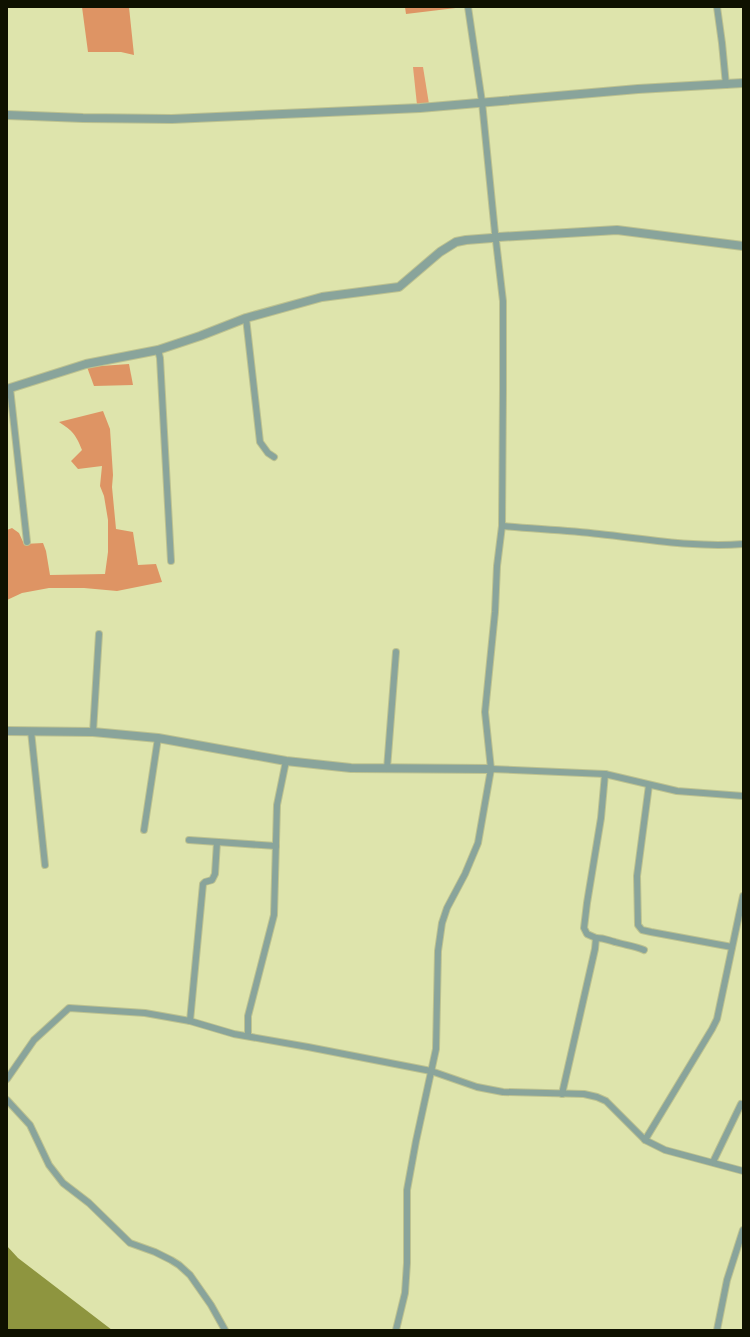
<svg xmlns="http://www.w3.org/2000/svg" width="750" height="1337" viewBox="0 0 750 1337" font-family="'Noto Sans',sans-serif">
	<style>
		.green { fill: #e39c6f }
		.forest { fill: #de9464 }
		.water { fill: #8e953f }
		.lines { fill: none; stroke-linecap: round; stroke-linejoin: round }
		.minor-casing { stroke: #bdc290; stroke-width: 8 }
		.tertiary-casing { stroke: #bdc290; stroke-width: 10 }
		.minor { stroke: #89a49b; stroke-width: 6 }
		.tertiary { stroke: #89a49b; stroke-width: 8 }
	</style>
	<rect width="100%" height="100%" fill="#dee4ac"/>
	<!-- green -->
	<path class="green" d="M413 67H423L429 104 417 105Z"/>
	<!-- forest -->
	<g class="forest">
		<path d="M82 7H129L134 55 121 52H88Z"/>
		<path d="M405 7H464L406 14Z"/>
		<path d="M129 364 133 385 94 386 87 367Z"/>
		<path d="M103 411 110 429 113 475 112 487 116 529 133 532 138 565 156 564 162 582 117 591 84 588H49L22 593 7 600V530L12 528 19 533 24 544 43 543 46 551 50 575 105 574 108 552V520L104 496 100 486 102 466 78 469 71 461 82 450C76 435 73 431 59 422Z"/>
	</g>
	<!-- water -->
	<path class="water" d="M7 1246 18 1258 112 1330H7Z"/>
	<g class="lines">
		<!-- minor casing -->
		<g class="minor-casing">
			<g id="minor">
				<path d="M468 7 482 102 495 233"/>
				<path d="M717 7 722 43 726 85"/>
				<path d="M246 318 260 442 268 453 274 457"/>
				<path d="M158 350 160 358 171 561"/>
				<path d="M10 388 27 542"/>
				<path d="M502 526C534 529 567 530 599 534 647 539 695 548 743 544"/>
				<path d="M31 731 45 865"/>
				<path d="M93 732 99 634"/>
				<path d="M387 769 396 652"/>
				<path d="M491 769 605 774 677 791 743 796"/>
				<path d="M649 785 637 876 638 925 642 930 651 932 732 947"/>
				<path d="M144 830 158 738"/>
				<path d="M189 840 276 846"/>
				<path d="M596 938C605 938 607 940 615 942 625 945 635 946 644 950"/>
				<path d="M190 1021 203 884 205 882 212 880 215 874 217 842"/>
				<path d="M248 1036V1016L274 915 277 805 286 761"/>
				<path d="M7 1079 34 1040 69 1008 145 1013 190 1021 234 1034 308 1047 431 1071 477 1087 503 1092 584 1094 597 1097 606 1101 645 1140 665 1150 743 1171"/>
				<path d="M562 1094 595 949 596 938 587 934 584 928 587 903 601 818 605 774"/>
				<path d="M7 1100 30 1125 49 1165 63 1183 89 1203 130 1243 155 1252 171 1260 179 1265 190 1275 211 1305 225 1330"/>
				<path d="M645 1140 712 1029 717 1019 743 896"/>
				<path d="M713 1162 741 1104"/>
				<path d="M396 1330 405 1293 407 1263V1190L416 1141 436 1049 438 951 442 923 447 908 465 874 478 843 491 769 485 712 495 612 497 566 502 526 503 389V301L496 241"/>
				<path d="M717 1330 727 1280 743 1230"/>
			</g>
		</g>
		<!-- tertiary casing -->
		<g class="tertiary-casing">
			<g id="tertiary">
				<path d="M7 115 83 118 172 119 420 108 638 89 743 83"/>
				<path d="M499 237 617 230 743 246"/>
				<path d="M7 389 86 364 158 350 200 336 246 318 322 297 399 287 440 252 456 242 466 240 492 238"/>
				<path d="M7 731 93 732 158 738 286 761 351 768 491 769"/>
			</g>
		</g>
		<!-- minor -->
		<use href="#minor" class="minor"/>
		<!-- tertiary -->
		<use href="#tertiary" class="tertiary"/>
	</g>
	<!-- border -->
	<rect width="750" height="1337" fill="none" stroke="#0f1100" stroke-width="16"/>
</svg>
